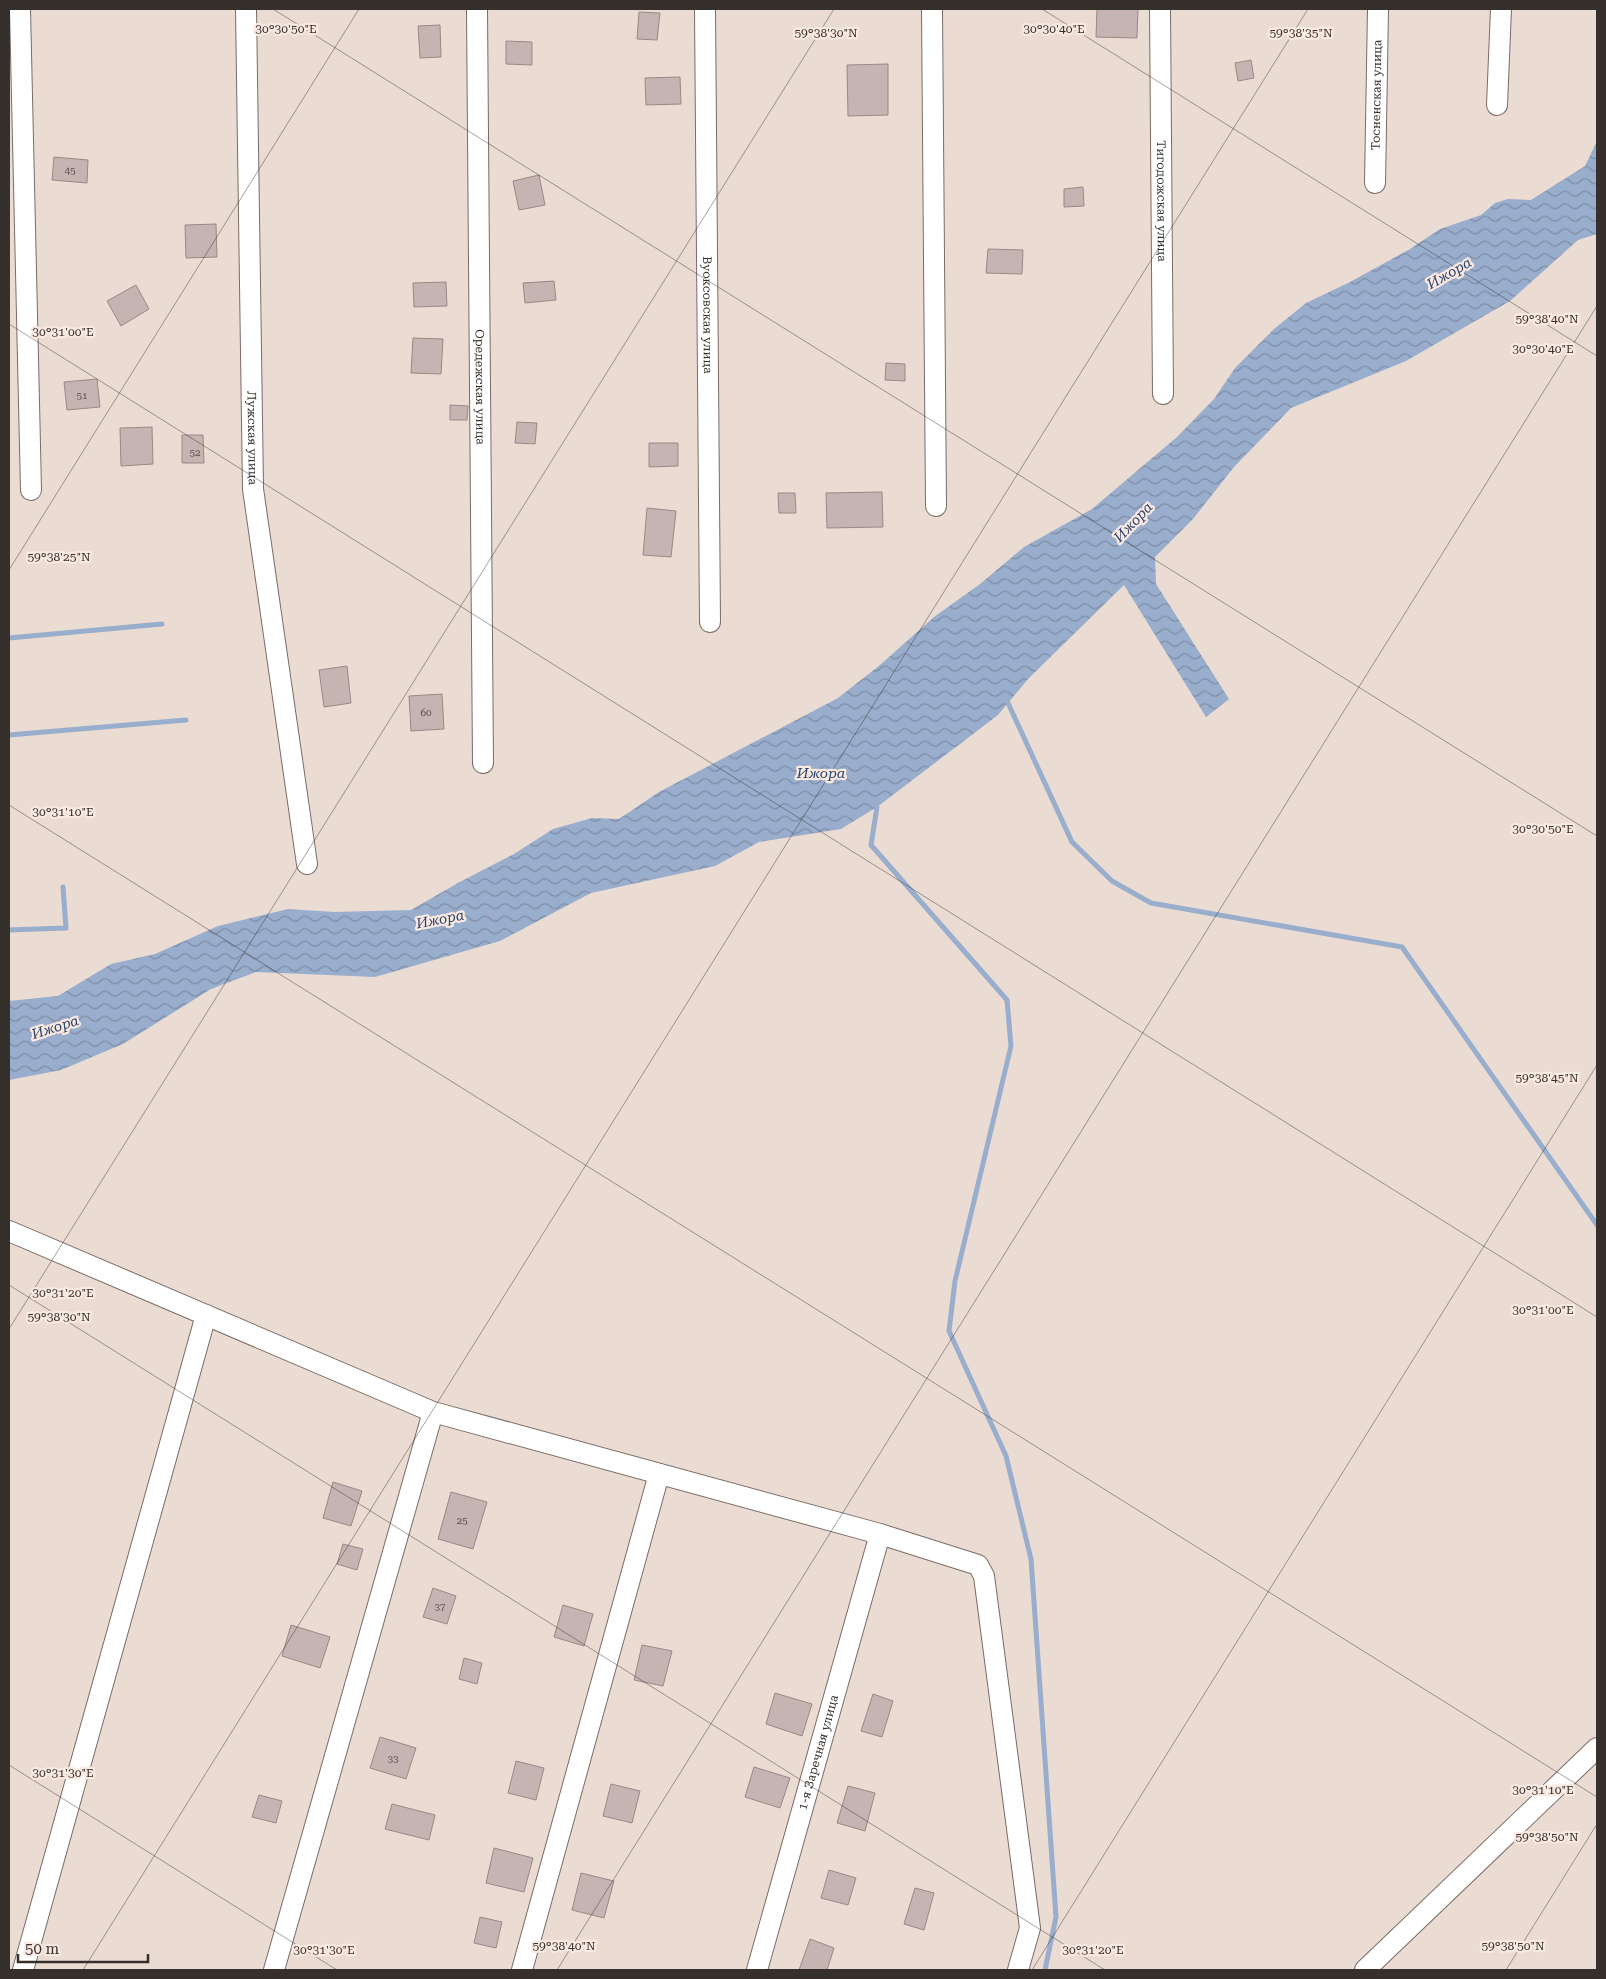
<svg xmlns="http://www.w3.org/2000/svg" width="1606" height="1979" viewBox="0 0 1606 1979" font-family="'Roboto Serif',serif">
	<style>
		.water { fill: url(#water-waves) }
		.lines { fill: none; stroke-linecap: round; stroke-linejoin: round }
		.stream { stroke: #99adcc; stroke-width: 5 }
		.building { fill: #c6b4b2; stroke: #998886 }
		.minor-casing { stroke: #7a6c65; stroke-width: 22 }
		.minor { stroke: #fff; stroke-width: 20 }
		.ticks { fill: none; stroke: #36302d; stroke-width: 1; stroke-opacity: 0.45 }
		.labels { text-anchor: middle; stroke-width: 4.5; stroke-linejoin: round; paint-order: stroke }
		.number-label { font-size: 10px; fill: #5a514e }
		.street-label { font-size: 12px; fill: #36302d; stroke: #f9e9e0 }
		.water-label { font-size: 14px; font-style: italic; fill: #28416c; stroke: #f9e9e0 }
		.ticks-label { font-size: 12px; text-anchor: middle; fill: #36302d; stroke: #f9e9e0; stroke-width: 4.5; stroke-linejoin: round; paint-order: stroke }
	</style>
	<defs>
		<pattern id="water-waves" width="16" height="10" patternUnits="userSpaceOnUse" patternTransform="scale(1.25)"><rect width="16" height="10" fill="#99adcc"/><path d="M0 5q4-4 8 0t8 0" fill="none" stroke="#7e8da6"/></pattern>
	</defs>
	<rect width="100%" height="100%" fill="#ebdcd3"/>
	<!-- water -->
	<path class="water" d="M1597 141V234L1578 240 1510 301 1406 361 1291 408 1234 467 1193 519 1155 557 1156 584 1229 699 1206 717 1124 585 1028 679 998 715 877 807 841 829 759 842 715 866 591 893 500 941 375 977 256 972 211 989 123 1044 61 1070 9 1080V1001L58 996 111 964 155 954 218 926 288 909 334 912 411 910 458 883 514 854 553 829 592 818 619 819 659 792 838 698 880 665 934 617 980 584 1024 547 1092 509 1177 437 1214 399 1235 368 1274 329 1306 303 1350 282 1410 249 1440 229 1481 215 1495 203 1508 199 1531 200 1585 166Z"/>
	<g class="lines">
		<!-- stream -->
		<g class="stream">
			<path d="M9 638 162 624"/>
			<path d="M1008 703 1072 842 1112 881 1151 903 1402 947 1597 1225"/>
			<path d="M9 735 186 720"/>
			<path d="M877 807 871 845 1007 1000 1011 1046 955 1281 949 1331 1006 1456 1031 1559 1056 1917 1045 1970"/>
			<path d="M9 930 66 928 63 887"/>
		</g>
	</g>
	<!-- building -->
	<g class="building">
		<path d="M1097 9H1138L1137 38 1096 37Z"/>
		<path d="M639 12 660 13 657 40 637 39Z"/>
		<path d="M440 25 441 57 420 58 418 26Z"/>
		<path d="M506 41 532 42V65L506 64Z"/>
		<path d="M1251 60 1254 78 1238 81 1235 63Z"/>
		<path d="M888 64V115L848 116 847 65Z"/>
		<path d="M680 77 681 104 646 105 645 78Z"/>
		<path d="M54 157 88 160 87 183 52 180Z"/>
		<path d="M539 175 545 205 519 210 513 181Z"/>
		<path d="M1083 187 1084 206 1064 207V189Z"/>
		<path d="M216 224 217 257 186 258 185 225Z"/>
		<path d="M988 249 1023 250 1022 274 986 273Z"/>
		<path d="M554 281 556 300 525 303 523 283Z"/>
		<path d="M446 282 447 306 414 307 413 283Z"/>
		<path d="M136 285 149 309 121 326 107 301Z"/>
		<path d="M413 338 443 339 441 374 411 373Z"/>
		<path d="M886 363 905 364V381L885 380Z"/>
		<path d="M97 379 100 407 67 410 64 382Z"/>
		<path d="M450 405 468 406 467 420H450Z"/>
		<path d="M517 422 537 423 535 444 515 443Z"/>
		<path d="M152 427 153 464 121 466 120 428Z"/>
		<path d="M182 435H203L204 463H182Z"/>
		<path d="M649 443H678V466L649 467Z"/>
		<path d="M882 492 883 527 827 528 826 493Z"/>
		<path d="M778 493H795L796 513H779Z"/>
		<path d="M647 508 676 511 671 557 643 555Z"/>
		<path d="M347 666 351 703 324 707 319 670Z"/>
		<path d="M442 694 444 729 411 731 409 696Z"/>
		<path d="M333 1482 362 1491 351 1526 323 1518Z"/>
		<path d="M451 1492 487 1502 473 1549 438 1539Z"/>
		<path d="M343 1544 363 1549 357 1570 337 1564Z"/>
		<path d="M433 1588 456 1596 447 1624 423 1617Z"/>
		<path d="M563 1605 593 1614 584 1646 554 1637Z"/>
		<path d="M291 1625 330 1637 320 1668 282 1656Z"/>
		<path d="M642 1645 672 1651 663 1686 634 1680Z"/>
		<path d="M464 1658 482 1663 477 1684 459 1679Z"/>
		<path d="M775 1693 812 1704 802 1736 766 1724Z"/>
		<path d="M873 1694 893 1701 882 1737 861 1731Z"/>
		<path d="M380 1737 416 1748 406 1779 370 1768Z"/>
		<path d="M516 1761 544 1768 536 1800 508 1793Z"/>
		<path d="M754 1767 790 1778 780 1808 745 1797Z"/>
		<path d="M611 1784 640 1791 632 1823 603 1816Z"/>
		<path d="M848 1786 875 1793 865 1831 837 1823Z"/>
		<path d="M259 1795 282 1801 276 1823 252 1817Z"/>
		<path d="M392 1804 435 1815 429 1840 385 1829Z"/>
		<path d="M494 1848 533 1858 524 1892 486 1883Z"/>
		<path d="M829 1870 856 1878 848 1905 821 1898Z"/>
		<path d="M581 1873 614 1881 604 1918 572 1910Z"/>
		<path d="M915 1888 934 1893 924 1930 904 1924Z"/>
		<path d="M480 1917 502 1922 496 1948 474 1943Z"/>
		<path d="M810 1939 834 1948 827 1970H799Z"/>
	</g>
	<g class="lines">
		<!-- minor casing -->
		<g class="minor-casing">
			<g id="minor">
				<path d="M20 9 31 490"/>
				<path id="s1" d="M246 9 253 489 307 864"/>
				<path id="s2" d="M477 9 483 763"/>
				<path id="s3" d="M705 9 710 622"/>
				<path d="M932 9 936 506"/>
				<path id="s4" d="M1160 9 1163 394"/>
				<path d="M1497 105 1501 9"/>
				<path id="s5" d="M1375 183 1378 9"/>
				<path d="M9 1231 433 1412 880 1534 978 1565 984 1576 1030 1928 1018 1970"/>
				<path d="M23 1970 206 1315"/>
				<path d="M274 1970 433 1412"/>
				<path d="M522 1970 659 1474"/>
				<path id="s6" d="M757 1970 880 1534"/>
				<path d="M1365 1970 1597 1748"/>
			</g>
		</g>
		<!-- minor -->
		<use href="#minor" class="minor"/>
	</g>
	<!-- ticks -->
	<path class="ticks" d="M273 9 1597 836M1042 9 1597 356M9 324 1597 1317M9 570 359 9M9 805 1597 1797M9 1285 1105 1970M9 1329 834 9M9 1765 337 1970M83 1970 1308 9M557 1970 1597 306M1032 1970 1597 1065M1506 1970 1597 1824"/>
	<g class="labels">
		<!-- number labels -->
		<g class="number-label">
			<text x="70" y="174">45</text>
			<text x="82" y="399">51</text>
			<text x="195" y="456">52</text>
			<text x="426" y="716">60</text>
			<text x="462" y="1524">25</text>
			<text x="440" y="1610">37</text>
			<text x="393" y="1762">33</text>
		</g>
		<!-- street labels -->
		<g class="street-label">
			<text dy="4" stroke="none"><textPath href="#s5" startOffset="88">Тосненская улица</textPath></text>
			<text dy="4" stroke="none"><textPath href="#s4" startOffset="192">Тигодожская улица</textPath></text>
			<text dy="4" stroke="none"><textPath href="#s3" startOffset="306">Вуоксовская улица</textPath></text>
			<text dy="4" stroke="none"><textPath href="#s2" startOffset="378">Оредежская улица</textPath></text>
			<text dy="4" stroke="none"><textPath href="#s1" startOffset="429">Лужская улица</textPath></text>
			<text dy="4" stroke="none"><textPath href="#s6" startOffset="226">1-я Заречная улица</textPath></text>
		</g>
		<!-- water labels -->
		<g class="water-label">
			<text transform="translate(1449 273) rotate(-30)" y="5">Ижора</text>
			<text transform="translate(1133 522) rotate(-46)" y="5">Ижора</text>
			<text x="821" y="778">Ижора</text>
			<text transform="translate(440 919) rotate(-11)" y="5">Ижора</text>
			<text transform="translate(55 1027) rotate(-18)" y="5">Ижора</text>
		</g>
	</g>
	<g class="ticks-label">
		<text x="286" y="33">30°30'50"E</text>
		<text x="1054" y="33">30°30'40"E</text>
		<text x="826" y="37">59°38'30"N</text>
		<text x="1301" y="37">59°38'35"N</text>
		<text x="1547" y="323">59°38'40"N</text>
		<text x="63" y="336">30°31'00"E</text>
		<text x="1543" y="353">30°30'40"E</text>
		<text x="59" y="561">59°38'25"N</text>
		<text x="63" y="816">30°31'10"E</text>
		<text x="1543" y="833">30°30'50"E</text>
		<text x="1547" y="1082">59°38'45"N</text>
		<text x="63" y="1297">30°31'20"E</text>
		<text x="1543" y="1314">30°31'00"E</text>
		<text x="59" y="1321">59°38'30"N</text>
		<text x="63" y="1777">30°31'30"E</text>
		<text x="1543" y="1794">30°31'10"E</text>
		<text x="1547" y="1841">59°38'50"N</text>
		<text x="564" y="1950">59°38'40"N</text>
		<text x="1513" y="1950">59°38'50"N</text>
		<text x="324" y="1954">30°31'30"E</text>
		<text x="1093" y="1954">30°31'20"E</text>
	</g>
	<!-- border -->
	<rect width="1606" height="1979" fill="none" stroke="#36302d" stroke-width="20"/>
	<!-- scale -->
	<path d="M18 1954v8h130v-8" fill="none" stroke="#36302d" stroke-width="2.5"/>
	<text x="25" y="1954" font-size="15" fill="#36302d" stroke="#f9e9e0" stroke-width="4" paint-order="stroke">50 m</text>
</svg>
